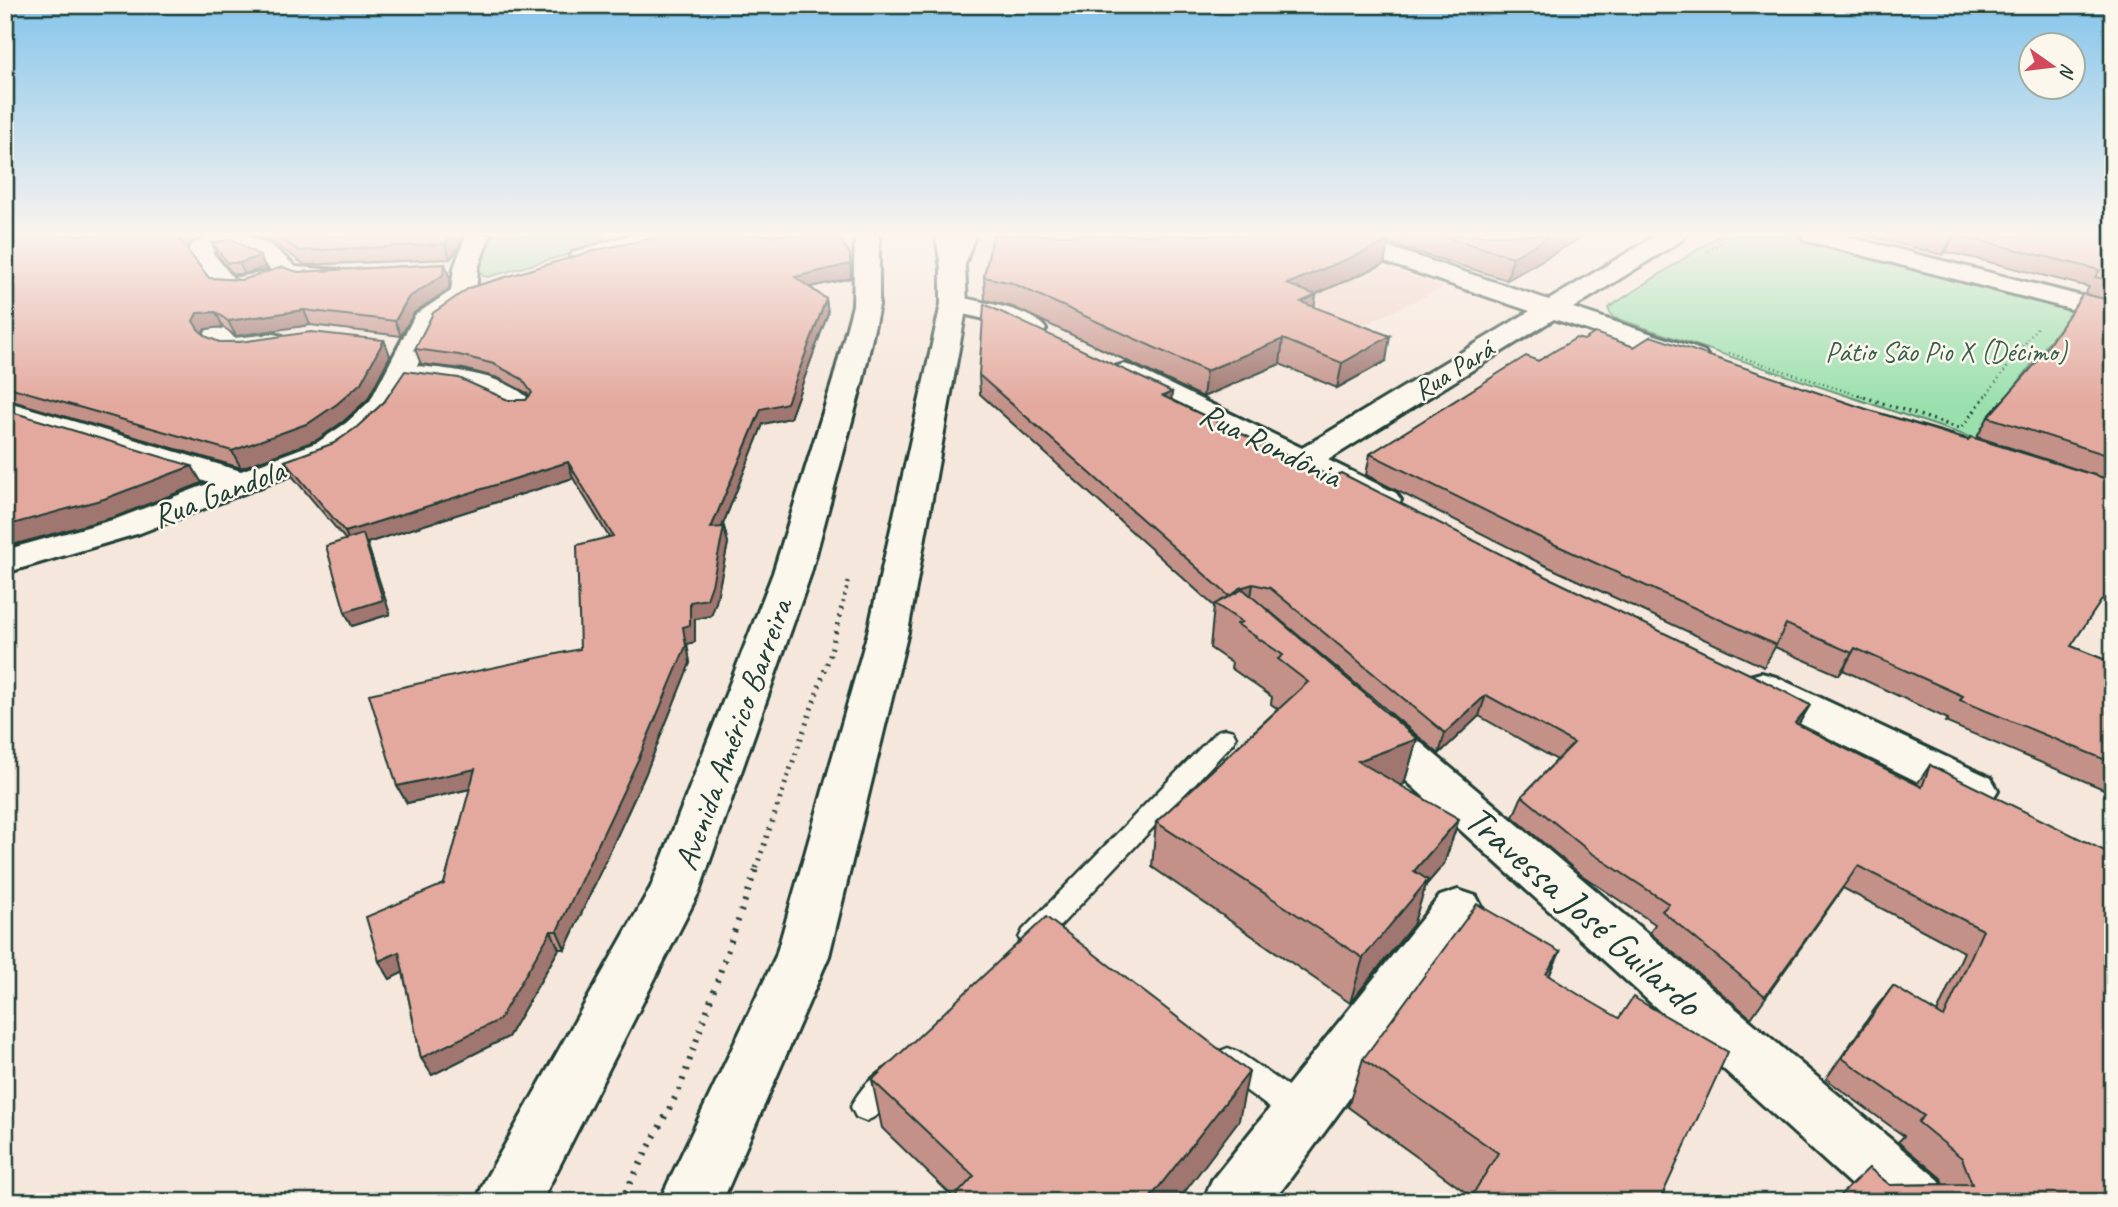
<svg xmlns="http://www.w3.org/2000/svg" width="2118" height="1207" viewBox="0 0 2118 1207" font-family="Caveat,sans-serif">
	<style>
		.built { fill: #f0d4c9 }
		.green { fill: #9ae0ad; stroke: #5c8e70; stroke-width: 2 }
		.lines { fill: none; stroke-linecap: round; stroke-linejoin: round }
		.service-casing { stroke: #1f3d34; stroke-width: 5 }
		.minor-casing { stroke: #1f3d34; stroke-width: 6 }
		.primary-casing { stroke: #1f3d34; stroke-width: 6 }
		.path-far3 { stroke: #1f3d34; stroke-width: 2.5; stroke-dasharray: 1 3.5; stroke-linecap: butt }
		.path-far2 { stroke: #1f3d34; stroke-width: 3.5; stroke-dasharray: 2 4.5; stroke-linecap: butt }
		.path-far1 { stroke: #1f3d34; stroke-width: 5; stroke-dasharray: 2 6; stroke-linecap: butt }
		.path { stroke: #1f3d34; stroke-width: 6; stroke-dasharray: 2.5 8; stroke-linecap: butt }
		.service { fill: #fbf7ec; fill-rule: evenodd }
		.minor { fill: #fbf7ec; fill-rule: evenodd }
		.primary { fill: #fbf7ec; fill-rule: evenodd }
		.wall { fill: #c39188; stroke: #1f3d34; stroke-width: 2 }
		.shaded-wall { fill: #9f766f; stroke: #1f3d34; stroke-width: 2 }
		.building { fill: #e3a99e; stroke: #1f3d34; stroke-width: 2 }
		.labels { text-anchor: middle; stroke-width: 5; stroke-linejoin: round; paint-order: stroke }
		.far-park-label { font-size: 28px; fill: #385e4c; stroke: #fbf7ec }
		.far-street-label { font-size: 28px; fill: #1f3d34; stroke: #fbf7ec }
		.street-label { font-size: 33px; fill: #1f3d34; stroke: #fbf7ec }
		.near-street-label { font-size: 40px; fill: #1f3d34; stroke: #fbf7ec }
	</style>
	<rect width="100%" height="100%" fill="#f6e7dc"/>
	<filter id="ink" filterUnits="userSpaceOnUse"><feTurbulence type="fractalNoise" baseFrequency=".0143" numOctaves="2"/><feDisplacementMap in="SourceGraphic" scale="14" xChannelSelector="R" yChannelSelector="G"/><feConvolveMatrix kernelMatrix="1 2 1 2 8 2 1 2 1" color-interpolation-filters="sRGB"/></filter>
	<g filter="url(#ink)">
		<!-- built -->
		<path class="built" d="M1355 257 1444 287 1213 396 1121 353Z"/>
		<!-- green -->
		<g class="green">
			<path d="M487 235H602L604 237 601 243 594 247 488 277 483 276C473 264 482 248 487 235Z"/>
			<path d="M1720 235H1794L2074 308 1976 439 1612 317 1608 308Z"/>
		</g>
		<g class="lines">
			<!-- service casing -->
			<g class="service-casing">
				<g id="service">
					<path d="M1225 729 1233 731 1236 737 1233 743 1041 946 1032 949 1023 946 1019 938 1023 930 1217 731Z"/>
					<path d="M1228 1048 1238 1052 1311 1102 1315 1112 1311 1122 1300 1126 1289 1122 1218 1070 1214 1061 1218 1052Z"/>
					<path d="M893 1065 903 1069 908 1079C900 1096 883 1114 866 1121L856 1117 851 1107C858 1090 876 1072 893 1065Z"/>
				</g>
			</g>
			<!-- minor casing -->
			<g class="minor-casing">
				<g id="minor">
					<path d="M245 235 272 246 296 267 340 270 343 275 340 280C322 285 296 287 279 278 273 274 269 267 263 262 249 250 229 241 212 252L233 278 266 272 275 275 279 280 275 285 235 294 216 290 187 251C200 231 224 235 245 235Z"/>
					<path d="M466 235H490L478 268 476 294 436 325 417 366C451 369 514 375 535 406L531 412C509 418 495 401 475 394 454 386 431 388 409 382 392 420 374 433 340 456L140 533 5 573V550L116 519 210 483 5 420V401L241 471 318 442 346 423 370 401 415 315 451 291 454 268Z"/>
					<path d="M630 235H668L665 240 582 264 573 262 570 257 573 252Z"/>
					<path d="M951 235H975L962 273 953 275 944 273 941 268Z"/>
					<path d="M1317 235H1352L1549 300 1657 235H1685L1682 240 1573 308 1704 351 1708 357 1704 363 1694 366 1554 319 1328 460 1396 493 1401 500 1396 507 1384 510 1372 507 1114 379 1109 373 1114 367 1124 364 1134 367 1302 448 1530 311 1320 240Z"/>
					<path d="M1801 235H1841L2113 304V320L1804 240Z"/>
					<path d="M954 296C979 302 1031 308 1046 329L1042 335 1032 337 1022 335 994 321 945 310 941 304 945 298Z"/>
					<path d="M217 328 227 330 234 338 273 334 283 336 287 342 283 348C270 351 230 359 219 353 213 350 207 342 203 336L207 330Z"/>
					<path d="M1761 673 1776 677 1991 778 1998 790 1991 802 1975 807 1959 802 1746 697 1740 687 1746 677Z"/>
					<path d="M1373 711 1388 715 1939 1180 1948 1202H1870L1358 737 1351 726 1358 715Z"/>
					<path d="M1458 890 1476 896 1484 911 1476 926 1273 1202H1203L1212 1180 1440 896Z"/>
				</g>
			</g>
			<!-- primary casing -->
			<g class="primary-casing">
				<g id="primary">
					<path d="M855 235H879V305L863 380 811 573 699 892 541 1202H476L485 1180 651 887 773 573 833 380 853 305Z"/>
					<path d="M936 235H960L965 268 967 304 908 632 829 956 722 1202H659L776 956 868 632 941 304V268Z"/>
				</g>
			</g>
			<!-- path-far3 -->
			<g class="path-far3">
				<path d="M1708 251 1730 235"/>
				<path d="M1729 353 1863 397"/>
				<path d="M1985 397 2038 326"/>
			</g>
			<!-- path-far2 -->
			<g class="path-far2">
				<path d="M1858 395 1961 429 1986 395"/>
				<path d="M843 603 849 579"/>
			</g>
			<!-- path-far1 -->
			<path class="path-far1" d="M756 868 830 655 843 602"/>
			<!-- path -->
			<path class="path" d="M620 1202 680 1088 757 866"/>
			<!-- service -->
			<use href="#service" class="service"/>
			<!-- minor -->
			<use href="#minor" class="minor"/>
			<!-- primary -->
			<use href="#primary" class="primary"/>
		</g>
		<!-- wall -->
		<g class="wall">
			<path d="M5 235 190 244 187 250 209 278 242 280 298 272 445 264 450 279 449 289 414 313 401 336 310 325 236 336 223 327 205 329 202 333 207 337 219 342 384 340 390 356 368 399 344 421 317 440 241 468 5 399Z"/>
			<path d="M251 235H463L457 250 450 259 305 265 272 242Z"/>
			<path d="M656 235H837L850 254 851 278 810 287 826 299 828 313 790 418 763 424 722 527H724L728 543 716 602 711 616 695 619V642L687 644 690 663 645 775 565 949H559L508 1037 432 1075 421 1058 403 972 390 979 379 961 444 884 470 789 407 803 397 786 580 649 609 537 573 478 367 543 390 614 352 626 345 612 346 540 293 477 285 461 526 400 529 396 527 393 498 378 464 369 421 364 415 349 656 238Z"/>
			<path d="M993 235H1586L1507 280 1388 243 1384 264 1314 295H1316L1314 307 1386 361 1337 388 1280 364 1203 397 1013 307 985 300 984 277Z"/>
			<path d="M1865 235H2113V481L1977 437 1988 417 2101 298 2085 294 2089 287 1977 259 1946 252 1943 255Z"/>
			<path d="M212 243 265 267 245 274H233L217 254Z"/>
			<path d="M1584 340 1634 347 1869 410 2113 481V586H2111L2071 646 2113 663V793L1945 722 1948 719 1843 670 1839 675 1775 647 1764 667 1540 563 1366 475 1370 454 1538 361Z"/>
			<path d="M979 375 1172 400 1333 478 1518 563 1810 705 1798 725 1917 784 1930 765 2113 1202H1834L1869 1168 1890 1185 1943 1184 1941 1178 1898 1142 1904 1136 1826 1079 1876 1007 1893 986 1937 1013 1964 952 1843 888 1751 1018 1650 933 1655 924 1580 874 1513 817 1522 796 1557 760 1479 716 1439 754 1267 609H1265L1417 739 1404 784 1400 786 1459 819 1444 864 1426 885 1413 925 1350 1003 1152 867 1156 822 1278 709 1271 704 1272 697 1231 668 1232 663 1210 648 1214 606 980 394Z"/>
			<path d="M1560 952 1549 976 1659 1202 1471 1196 1348 1107 1363 1059Z"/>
			<path d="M872 1080 1239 1120 954 1198 882 1128Z"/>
		</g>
		<!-- shaded-wall -->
		<g class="shaded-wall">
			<path d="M180 235H208L190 244 185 253 178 238Z"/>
			<path d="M453 235H463L457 250 450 259 445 244Z"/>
			<path d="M1552 235H1586L1507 280 1513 257Z"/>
			<path d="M1954 236 1946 252 1943 255 1951 238Z"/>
			<path d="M1388 242 1384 264 1284 308 1287 284Z"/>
			<path d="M850 254 851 278 797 290 795 277Z"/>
			<path d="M260 256 265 267 245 274 239 263Z"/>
			<path d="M445 264 450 279 449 289 414 313 401 336 395 321 408 298Z"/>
			<path d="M1316 295 1312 320 1301 302Z"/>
			<path d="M826 299 828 313 790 418 763 424 715 544 711 528 761 409Z"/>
			<path d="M304 310 310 325 236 336 228 321Z"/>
			<path d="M216 312 223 327 205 329 200 336 193 321 197 313Z"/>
			<path d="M1390 336 1386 361 1337 388 1342 363Z"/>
			<path d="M1283 339 1280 364 1203 397 1206 371Z"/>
			<path d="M384 340 390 356 368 399 344 421 317 440 241 468 232 451Z"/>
			<path d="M1172 392 1171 410 1163 396Z"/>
			<path d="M568 462 573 478 367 543 390 614 352 626 345 612 352 548 345 532Z"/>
			<path d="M192 466 202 483 115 517 5 547V526Z"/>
			<path d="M724 527 728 543 716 602 711 616 695 619V642L687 644 690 663 645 775 565 949 557 931 683 627 690 602Z"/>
			<path d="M1253 584 1250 604 1231 598 1239 588Z"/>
			<path d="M1855 648 1843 670 1839 675 1852 653Z"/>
			<path d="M1486 695 1479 716 1439 754 1445 733Z"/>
			<path d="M1810 705 1797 727 1795 723Z"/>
			<path d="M1417 739 1404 784 1347 807 1358 761Z"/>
			<path d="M475 769 483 786 407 803 397 786Z"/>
			<path d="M1459 819 1444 864 1426 885 1413 925 1350 1003 1363 958 1414 871Z"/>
			<path d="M551 931 559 949 508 1037 432 1075 421 1058Z"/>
			<path d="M399 952 410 969 390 979 379 961Z"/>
			<path d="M1560 952 1537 1002 1546 974Z"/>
			<path d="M1249 1072 1239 1120 1177 1202H1147Z"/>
		</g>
		<!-- building -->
		<g class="building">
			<path d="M5 235H180L178 238 209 278 242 280 282 267 298 272 445 264 443 275 408 298 395 321 304 310 228 321 216 312 197 313 193 321 198 329 207 337 219 342H240L311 332 384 340 361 383 337 404 309 423 232 451 5 386Z"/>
			<path d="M276 235H453L445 244 299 251Z"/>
			<path d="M661 235H837L850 254V264L795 277 826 299 787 403 761 409 711 528 724 527 712 585 707 599 690 602V625L683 627 686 646 639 758 557 931H551L499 1020 421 1058 399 952 379 961 366 917 444 884 475 769 397 786 369 694 580 649 577 545 613 536 568 462 345 532 285 461 334 443 357 427 384 402 405 371 459 378 508 400H526L532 393 522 379 494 364 459 355 415 349 433 313 469 288 596 250 663 236Z"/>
			<path d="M993 235H1369L1388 242 1287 284 1316 295 1301 302 1390 336 1342 363 1283 339 1206 371 1012 283 984 277Z"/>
			<path d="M1440 235H1552L1513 257Z"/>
			<path d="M1939 235H2113V281L2095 277 2100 270 1986 242 1954 236 1951 238Z"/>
			<path d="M232 239 260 256 239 263H228L212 243Z"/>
			<path d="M2083 294 2113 301V457L1988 417 2037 362Z"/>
			<path d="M984 304 1172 392 1163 396 1333 478 1341 473 1518 563 1760 679 1810 705 1795 723 1864 758 1922 787 1930 765 2113 855V1202H1839L1836 1199 1869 1168 1890 1185 1972 1184 1962 1158 1918 1122 1924 1116 1842 1058 1893 986 1944 1017 1983 930 1858 866 1765 996 1662 911 1669 904 1590 852 1522 796 1574 743 1486 695 1445 733 1270 588 1253 584 1239 588 1235 593 1229 596 979 375Z"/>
			<path d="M1595 333 1634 347 1651 336 1869 410 1968 440 1971 437 2113 481V583L2071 646 2113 663V763L1960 700 1963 696 1855 648 1852 653 1786 624 1776 645 1547 541 1370 454 1526 356 1538 361 1576 338 1584 340Z"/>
			<path d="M5 410 192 466 104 499 5 526Z"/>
			<path d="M363 534 383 600 345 612 326 546Z"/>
			<path d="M1243 589 1417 739 1358 761 1459 819 1414 871 1428 880 1363 958 1156 822 1308 682 1278 659 1283 655 1237 624 1242 622 1215 604Z"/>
			<path d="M1477 904 1560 952 1546 974 1581 996 1619 1018 1633 997 1728 1052 1659 1202H1468L1498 1153 1363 1059Z"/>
			<path d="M1046 917 1249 1072 1147 1202H950L974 1176 872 1080Z"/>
		</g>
	</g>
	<!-- sky -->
	<linearGradient id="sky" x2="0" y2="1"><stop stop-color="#85c5eb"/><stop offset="0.58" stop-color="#fbf4ef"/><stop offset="1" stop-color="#fbf4ef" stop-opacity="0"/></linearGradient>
	<rect width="2118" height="404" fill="url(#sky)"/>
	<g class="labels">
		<!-- far-park labels -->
		<g class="far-park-label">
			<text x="1946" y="361">Pátio São Pio X (Décimo)</text>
		</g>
		<!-- far-street labels -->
		<g class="far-street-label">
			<text transform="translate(1453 369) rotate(-32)" y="10">Rua Pará</text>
		</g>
		<!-- street labels -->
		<g class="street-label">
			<text transform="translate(1271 444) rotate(26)" y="12">Rua Rondônia</text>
			<text transform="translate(218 492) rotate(-21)" y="12">Rua Gandola</text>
			<text transform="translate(732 734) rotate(-70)" y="12">Avenida Américo Barreira</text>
		</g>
		<!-- near-street labels -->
		<g class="near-street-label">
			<text transform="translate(1584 910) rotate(41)" y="14">Travessa José Guilardo</text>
		</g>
	</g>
	<!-- margin -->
	<rect width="2118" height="1207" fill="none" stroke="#fbf7ec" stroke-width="28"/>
	<rect x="14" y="14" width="2090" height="1179" fill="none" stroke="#1f3d34" stroke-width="2.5" filter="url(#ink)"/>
	<!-- north arrow -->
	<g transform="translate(2052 66) rotate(104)"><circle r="33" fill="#fbf7ec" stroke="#a3ada2" stroke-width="2"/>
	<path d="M0-5L12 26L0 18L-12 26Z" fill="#d1495b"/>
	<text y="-10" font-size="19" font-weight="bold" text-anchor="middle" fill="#1f3d34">N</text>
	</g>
</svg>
